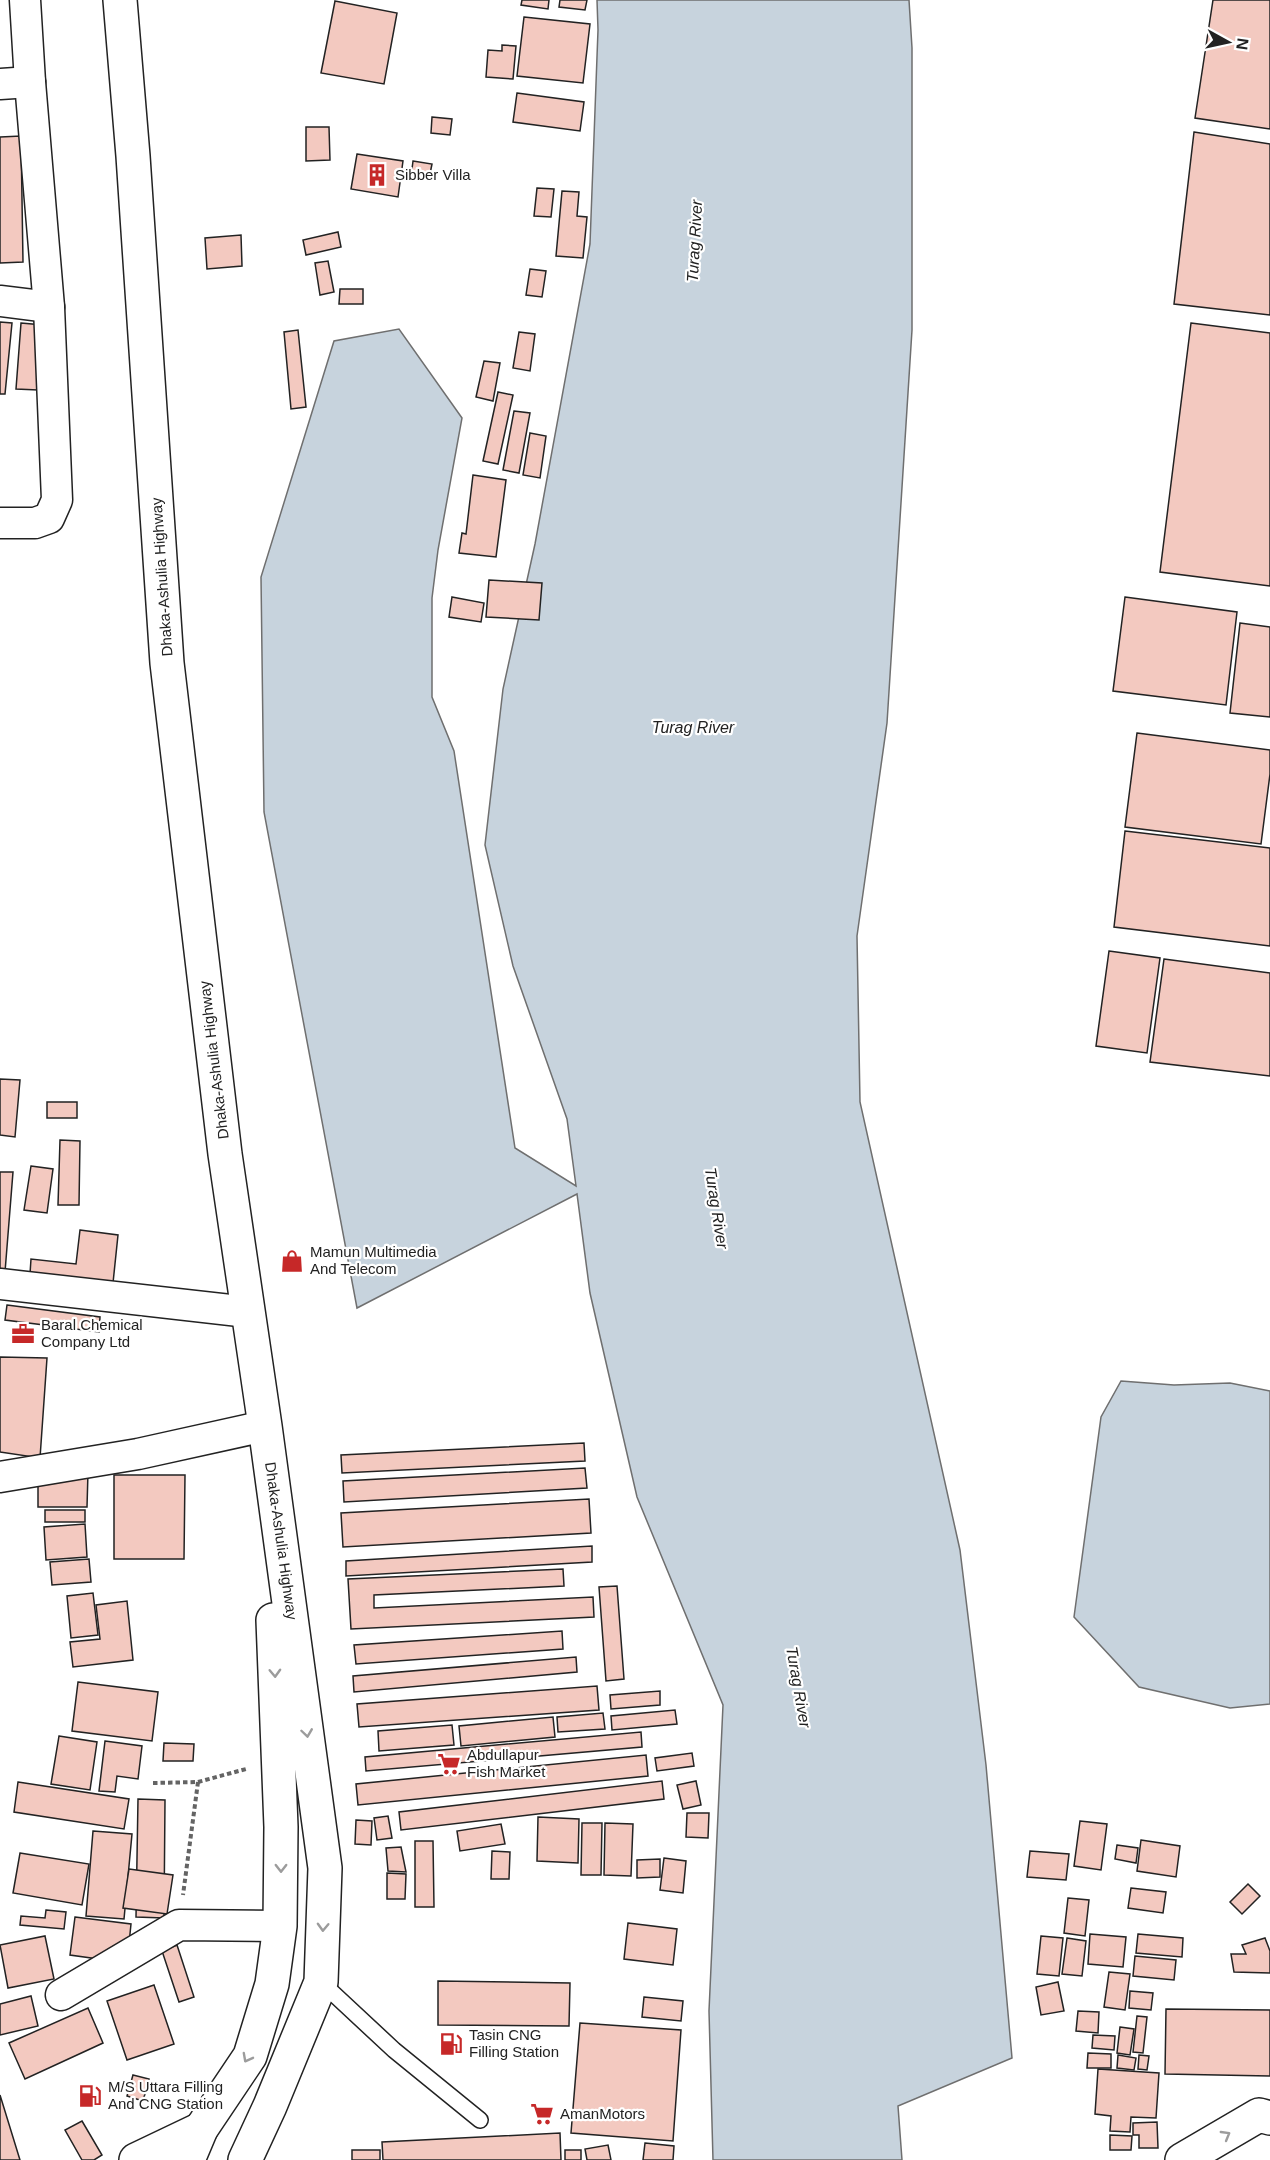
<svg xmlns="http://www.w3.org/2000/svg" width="1270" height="2160" viewBox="0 0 1270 2160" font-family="Helvetica,sans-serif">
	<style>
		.water { fill: #c7d3dd; stroke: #6f6f6f; stroke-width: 1.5 }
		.building { fill: #f3c9c0; stroke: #222; stroke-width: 1.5 }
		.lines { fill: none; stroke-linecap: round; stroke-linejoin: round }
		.lane-casing { stroke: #222; stroke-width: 18 }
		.street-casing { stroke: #222; stroke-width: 33 }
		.highway-casing { stroke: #222; stroke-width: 36 }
		.path { stroke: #646464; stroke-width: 4; stroke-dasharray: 4.5 3; stroke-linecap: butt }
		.lane { stroke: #fff; stroke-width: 15 }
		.street { stroke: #fff; stroke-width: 30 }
		.highway { stroke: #fff; stroke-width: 33 }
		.oneway { stroke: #9c9c9c }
		.labels { text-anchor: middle; stroke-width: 4.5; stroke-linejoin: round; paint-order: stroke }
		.poi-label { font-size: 15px; fill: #222; stroke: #fff; text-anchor: start }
		.street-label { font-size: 15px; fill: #222; stroke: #fff }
		.water-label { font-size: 16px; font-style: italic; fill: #222; stroke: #fff }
	</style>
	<rect width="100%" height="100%" fill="#fff"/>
	<!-- water -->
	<g class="water">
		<path d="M597 0H909L912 48V330L887 723 857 936 860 1102 960 1550 986 1765 1012 2058 898 2106 902 2160H713L709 2011 723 1705 637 1497 590 1293 577 1194 357 1308 264 812 261 577 334 341 399 329 462 418 438 550 432 598V697L454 751 515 1148 576 1186 567 1119 513 966 485 845 503 689 535 544 590 244 598 30Z"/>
		<path d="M1121 1381 1174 1385 1230 1383 1270 1391V1704L1230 1708 1139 1687 1074 1617 1101 1417Z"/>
	</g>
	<!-- building -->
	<g class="building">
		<path d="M522 0H549L548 9 521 5Z"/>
		<path d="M560 0H587L585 10 559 7Z"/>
		<path d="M1213 0H1270V129L1195 118Z"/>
		<path d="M335 1 397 13 384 84 321 73Z"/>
		<path d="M524 17 590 24 583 83 517 76Z"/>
		<path d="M502 45 516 46 513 79 486 77 488 50 502 51Z"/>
		<path d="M517 93 584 102 580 131 513 122Z"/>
		<path d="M432 117 452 119 450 135 431 133Z"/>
		<path d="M306 127H329L330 160 306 161Z"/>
		<path d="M1194 132 1270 144V315L1174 304Z"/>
		<path d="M21 136 23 262 0 263V137Z"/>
		<path d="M357 154 403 161 398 197 351 189Z"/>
		<path d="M413 161 432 164 429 179 411 177Z"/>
		<path d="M537 188 554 189 551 217 534 216Z"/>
		<path d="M562 191 579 192 577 216 587 217 583 258 556 256Z"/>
		<path d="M338 232 341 247 306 255 303 240Z"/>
		<path d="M241 235 242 266 207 269 205 238Z"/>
		<path d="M328 261 334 292 320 295 315 263Z"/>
		<path d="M530 269 546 271 542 297 526 295Z"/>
		<path d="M340 289H363V304H339Z"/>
		<path d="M0 322 12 323 5 394H0Z"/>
		<path d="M21 323 43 325 38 390 16 389Z"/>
		<path d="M1191 323 1270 333V586L1160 572Z"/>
		<path d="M298 330 306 407 291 409 284 332Z"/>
		<path d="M519 332 535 334 530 371 513 368Z"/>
		<path d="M484 361 500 363 493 401 476 397Z"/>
		<path d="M498 392 513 395 498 464 483 461Z"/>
		<path d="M514 411 530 413 519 473 503 470Z"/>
		<path d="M530 433 546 436 540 478 523 475Z"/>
		<path d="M473 475 506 480 496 557 459 553 462 533 466 534Z"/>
		<path d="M489 580 542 583 539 620 486 617Z"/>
		<path d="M452 597 484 603 481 622 449 617Z"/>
		<path d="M1125 597 1237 612 1226 705 1113 691Z"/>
		<path d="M1240 623 1270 627V717L1230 713Z"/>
		<path d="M1137 733 1270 750V774L1261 844 1125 827Z"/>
		<path d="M1125 831 1270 848V946L1114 927Z"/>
		<path d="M1109 951 1160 958 1147 1053 1096 1046Z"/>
		<path d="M1164 959 1270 973V1076L1150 1062Z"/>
		<path d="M0 1079 20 1080 15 1137 0 1135Z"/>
		<rect x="47" y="1102" width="30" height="16"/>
		<path d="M60 1140 80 1141 79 1205H58Z"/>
		<path d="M31 1166 53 1169 47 1213 24 1210Z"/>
		<path d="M0 1172H13L5 1272H0Z"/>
		<path d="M80 1230 118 1235 113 1283 30 1274 31 1259 76 1264Z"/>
		<path d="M7 1305 100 1317 99 1332 5 1320Z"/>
		<path d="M0 1357 47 1358 40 1458 0 1452Z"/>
		<path d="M584 1443 585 1461 342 1473 341 1455Z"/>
		<path d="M585 1468 587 1488 344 1502 343 1481Z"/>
		<path d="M38 1472H88L87 1507H38Z"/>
		<path d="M114 1475H185L184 1559H114Z"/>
		<path d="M589 1499 591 1533 343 1547 341 1513Z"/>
		<rect x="45" y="1510" width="40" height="12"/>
		<path d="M85 1524 87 1557 46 1560 44 1527Z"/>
		<path d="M592 1546V1562L346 1576V1561Z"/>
		<path d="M89 1559 91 1582 52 1585 50 1562Z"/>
		<path d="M563 1569 564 1586 374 1595V1608L593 1597 594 1617 351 1629 348 1579Z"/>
		<path d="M617 1586 624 1679 606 1681 599 1587Z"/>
		<path d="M93 1593 98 1635 71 1638 67 1596Z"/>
		<path d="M127 1601 133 1660 73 1667 70 1642 100 1639 96 1605Z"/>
		<path d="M562 1631 563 1649 356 1664 354 1645Z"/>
		<path d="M576 1657 577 1672 354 1692 353 1676Z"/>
		<path d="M78 1682 158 1692 152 1741 72 1731Z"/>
		<path d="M597 1686 599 1710 359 1727 357 1704Z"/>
		<path d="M660 1691V1705L611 1709 610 1695Z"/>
		<path d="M675 1710 677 1724 612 1730 611 1716Z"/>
		<path d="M603 1713 605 1729 558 1732 557 1717Z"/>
		<path d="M553 1717 555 1737 461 1746 459 1726Z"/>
		<path d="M452 1725 454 1745 379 1751 378 1731Z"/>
		<path d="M641 1732 642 1747 366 1771 365 1757Z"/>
		<path d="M59 1736 97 1742 90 1790 51 1784Z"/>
		<path d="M105 1741 142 1746 138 1779 117 1776 115 1792 99 1791Z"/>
		<path d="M164 1743 194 1744 193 1761H163Z"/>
		<path d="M692 1753 694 1766 657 1771 655 1758Z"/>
		<path d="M646 1755 648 1776 358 1805 356 1784Z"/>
		<path d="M662 1781 664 1799 401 1830 399 1812Z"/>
		<path d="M696 1781 701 1805 683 1809 677 1785Z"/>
		<path d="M18 1782 129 1799 124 1829 14 1812Z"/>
		<path d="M138 1799 165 1800 164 1918 136 1917Z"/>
		<path d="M687 1813H709L708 1838 686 1837Z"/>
		<path d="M388 1816 392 1838 377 1840 374 1818Z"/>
		<path d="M538 1817 579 1819 578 1863 537 1861Z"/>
		<path d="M356 1820 372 1821 371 1845 355 1844Z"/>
		<path d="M1080 1821 1107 1824 1101 1870 1074 1866Z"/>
		<path d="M582 1823H602L601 1875H581Z"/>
		<path d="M605 1823 633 1824 631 1876 604 1875Z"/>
		<path d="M501 1824 505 1844 460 1851 457 1831Z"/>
		<path d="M93 1831 132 1834 124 1919 86 1916Z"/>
		<path d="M1141 1840 1180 1846 1176 1877 1137 1871Z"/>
		<path d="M415 1841H433L434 1907H415Z"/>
		<path d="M1117 1845 1138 1848 1136 1863 1115 1859Z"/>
		<path d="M401 1847 406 1872 388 1871 386 1848Z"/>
		<path d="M492 1851 510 1852 509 1879H491Z"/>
		<path d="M1030 1851 1069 1854 1066 1880 1027 1877Z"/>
		<path d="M20 1853 89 1864 82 1905 13 1893Z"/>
		<path d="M664 1858 686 1861 683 1893 660 1890Z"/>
		<path d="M660 1859V1877L637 1878V1860Z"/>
		<path d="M129 1869 173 1875 167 1914 123 1908Z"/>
		<path d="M387 1873 406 1874 405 1899H387Z"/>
		<path d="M1248 1884 1260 1896 1242 1914 1230 1902Z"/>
		<path d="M1131 1888 1166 1892 1163 1913 1128 1908Z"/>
		<path d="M1068 1898 1089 1900 1085 1936 1064 1933Z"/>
		<path d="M46 1910 66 1912 64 1929 20 1925 21 1916 45 1918Z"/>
		<path d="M75 1917 131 1924 127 1963 70 1955Z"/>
		<path d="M628 1923 677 1929 673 1965 624 1959Z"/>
		<path d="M1090 1934 1126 1937 1123 1967 1088 1964Z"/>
		<path d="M1138 1934 1183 1938 1182 1957 1136 1953Z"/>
		<path d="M45 1936 54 1979 8 1988 0 1945Z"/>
		<path d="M1041 1936 1063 1938 1059 1976 1037 1974Z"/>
		<path d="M1067 1938 1086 1941 1082 1976 1062 1974Z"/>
		<path d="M1265 1938 1270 1951V1973L1234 1972 1231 1954H1246L1242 1945Z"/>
		<path d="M177 1945 194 1997 179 2002 162 1951Z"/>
		<path d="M1135 1956 1176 1960 1174 1980 1133 1976Z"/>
		<path d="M1109 1972 1130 1974 1125 2010 1104 2007Z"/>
		<path d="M438 1981 570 1983 569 2026 438 2025Z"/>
		<path d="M1058 1982 1064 2011 1041 2015 1036 1987Z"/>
		<path d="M154 1985 174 2044 127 2060 107 2001Z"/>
		<path d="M1130 1991 1153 1993 1151 2010 1129 2008Z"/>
		<path d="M31 1996 38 2026 0 2035V2004Z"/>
		<path d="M644 1997 683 2001 681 2021 642 2017Z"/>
		<path d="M88 2008 103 2043 25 2079 9 2043Z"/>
		<path d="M1166 2009 1270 2010V2076L1165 2074Z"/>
		<path d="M1078 2011 1099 2012 1098 2033 1076 2031Z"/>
		<path d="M1137 2016 1147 2017 1143 2053 1133 2052Z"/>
		<path d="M580 2023 681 2030 673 2141 571 2133Z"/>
		<path d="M1120 2027 1134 2029 1130 2055 1117 2053Z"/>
		<path d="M1093 2035 1115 2036 1114 2050 1092 2048Z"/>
		<path d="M1088 2053 1111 2054V2068H1087Z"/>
		<path d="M1118 2055 1136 2058 1134 2070 1117 2068Z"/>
		<path d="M1139 2055 1149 2056 1147 2070 1138 2069Z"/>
		<path d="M1098 2069 1159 2073 1156 2118 1131 2117 1130 2132 1110 2131 1111 2116 1095 2114Z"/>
		<path d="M133 2075 149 2079 143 2101 127 2096Z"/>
		<path d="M0 2095 20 2160H0Z"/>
		<path d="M82 2121 102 2155 94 2160H82L65 2130Z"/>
		<path d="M1157 2122 1158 2148H1139V2135H1133V2123Z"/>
		<path d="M560 2133 561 2160H383L382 2142Z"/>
		<path d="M1110 2135 1132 2136 1131 2150H1110Z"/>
		<path d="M645 2143 674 2146 673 2160H643Z"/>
		<path d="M608 2145 611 2160H587L585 2149Z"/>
		<rect x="352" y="2150" width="28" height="10"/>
		<rect x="565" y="2150" width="16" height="10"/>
	</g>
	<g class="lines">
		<!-- lane casing -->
		<g class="lane-casing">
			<path id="lane" d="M321 1982 394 2050 480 2120"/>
		</g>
		<!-- street casing -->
		<g class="street-casing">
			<g id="street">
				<path d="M0 84 30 82"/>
				<path d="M0 301 49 307"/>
				<path d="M0 523H35L49 518 57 500 49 307 30 82 25 0"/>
				<path d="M0 1284 248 1312"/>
				<path d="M0 1477 138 1454 265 1426"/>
				<path d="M61 1995 179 1925 280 1926"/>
			</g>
		</g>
		<!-- highway casing -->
		<g class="highway-casing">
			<g id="highway">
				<path d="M120 0 133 156 167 663 225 1154 265 1426 325 1868 321 1982 270 2106 245 2160"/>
				<path d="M136 2160 201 2129"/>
				<path d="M188 2160 201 2129 250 2056 272 1984 280 1926 281 1827 273 1620"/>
				<path d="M1182 2160 1259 2115 1270 2118"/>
			</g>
		</g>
		<!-- path -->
		<g class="path">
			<path d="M198 1782 246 1769"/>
			<path d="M153 1783 198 1782 183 1895"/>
		</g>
		<!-- lane -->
		<use href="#lane" class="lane"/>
		<!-- street -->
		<use href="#street" class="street"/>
		<!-- highway -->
		<use href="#highway" class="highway"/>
	</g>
	<!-- one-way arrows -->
	<defs><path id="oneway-chevron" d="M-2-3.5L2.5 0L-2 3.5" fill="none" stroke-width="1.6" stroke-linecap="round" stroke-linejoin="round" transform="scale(1.5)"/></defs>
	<g class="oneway">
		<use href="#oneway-chevron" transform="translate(275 1673) rotate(88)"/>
		<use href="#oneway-chevron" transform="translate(307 1733) rotate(82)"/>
		<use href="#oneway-chevron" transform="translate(281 1868) rotate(90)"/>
		<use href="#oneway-chevron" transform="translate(323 1927) rotate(92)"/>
		<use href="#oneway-chevron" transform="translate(247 2058) rotate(118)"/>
		<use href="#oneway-chevron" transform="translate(1226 2135) rotate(-30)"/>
	</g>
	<!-- icons -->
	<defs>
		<g id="building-bare" transform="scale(1.8)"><path d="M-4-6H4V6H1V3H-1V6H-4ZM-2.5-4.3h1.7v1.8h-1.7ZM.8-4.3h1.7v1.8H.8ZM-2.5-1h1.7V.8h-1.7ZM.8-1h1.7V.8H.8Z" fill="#c62828" stroke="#fff" stroke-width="2.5" paint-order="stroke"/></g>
		<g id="shop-bare" transform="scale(1.8)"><path d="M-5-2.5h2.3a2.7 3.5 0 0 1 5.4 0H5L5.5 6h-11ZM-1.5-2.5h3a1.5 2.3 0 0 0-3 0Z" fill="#c62828" stroke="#fff" stroke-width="2.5" paint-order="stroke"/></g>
		<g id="office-bare" transform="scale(1.8)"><path d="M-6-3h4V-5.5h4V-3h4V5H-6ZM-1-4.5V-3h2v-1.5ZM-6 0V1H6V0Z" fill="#c62828" stroke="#fff" stroke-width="2.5" paint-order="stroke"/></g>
		<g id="supermarket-bare" transform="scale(1.8)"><path d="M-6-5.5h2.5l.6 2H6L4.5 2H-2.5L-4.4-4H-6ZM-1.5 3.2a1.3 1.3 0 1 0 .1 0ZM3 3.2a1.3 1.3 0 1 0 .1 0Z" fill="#c62828" stroke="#fff" stroke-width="2.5" paint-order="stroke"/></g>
		<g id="fuel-bare" transform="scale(1.8)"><path d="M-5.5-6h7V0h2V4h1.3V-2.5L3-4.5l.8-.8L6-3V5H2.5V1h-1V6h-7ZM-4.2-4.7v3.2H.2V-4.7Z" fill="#c62828" stroke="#fff" stroke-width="2.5" paint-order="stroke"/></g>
	</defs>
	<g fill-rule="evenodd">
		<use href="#building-bare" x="377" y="175"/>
		<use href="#shop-bare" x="292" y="1261"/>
		<use href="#office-bare" x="23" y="1334"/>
		<use href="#supermarket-bare" x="449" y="1764"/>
		<use href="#fuel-bare" x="451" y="2044"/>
		<use href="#fuel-bare" x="90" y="2096"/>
		<use href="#supermarket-bare" x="542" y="2114"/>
	</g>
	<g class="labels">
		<!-- poi labels -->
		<g class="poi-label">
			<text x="395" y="180">Sibber Villa</text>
			<text x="310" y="1257">Mamun Multimedia<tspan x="310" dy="17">And Telecom</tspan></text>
			<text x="41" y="1330">Baral Chemical<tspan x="41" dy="17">Company Ltd</tspan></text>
			<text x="467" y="1760">Abdullapur<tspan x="467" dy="17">Fish Market</tspan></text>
			<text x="469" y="2040">Tasin CNG<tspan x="469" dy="17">Filling Station</tspan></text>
			<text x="108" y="2092">M/S Uttara Filling<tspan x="108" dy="17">And CNG Station</tspan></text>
			<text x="560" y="2119">AmanMotors</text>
		</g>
		<!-- street labels -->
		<g class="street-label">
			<text transform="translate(162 577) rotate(-94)" y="5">Dhaka-Ashulia Highway</text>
			<text transform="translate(214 1060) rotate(-97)" y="5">Dhaka-Ashulia Highway</text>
			<text transform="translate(281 1541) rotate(82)" y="5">Dhaka-Ashulia Highway</text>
		</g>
		<!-- water labels -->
		<g class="water-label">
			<text transform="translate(694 241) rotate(-87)" y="6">Turag River</text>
			<text x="693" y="733">Turag River</text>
			<text transform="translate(717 1208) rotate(81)" y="6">Turag River</text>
			<text transform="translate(799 1687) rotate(80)" y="6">Turag River</text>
		</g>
	</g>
	<!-- north arrow -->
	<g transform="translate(1228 42) rotate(98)" stroke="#ffffff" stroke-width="4.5" paint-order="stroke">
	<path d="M0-4.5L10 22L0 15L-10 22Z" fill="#222222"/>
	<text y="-9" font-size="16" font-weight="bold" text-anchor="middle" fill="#222222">N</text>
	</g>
</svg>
